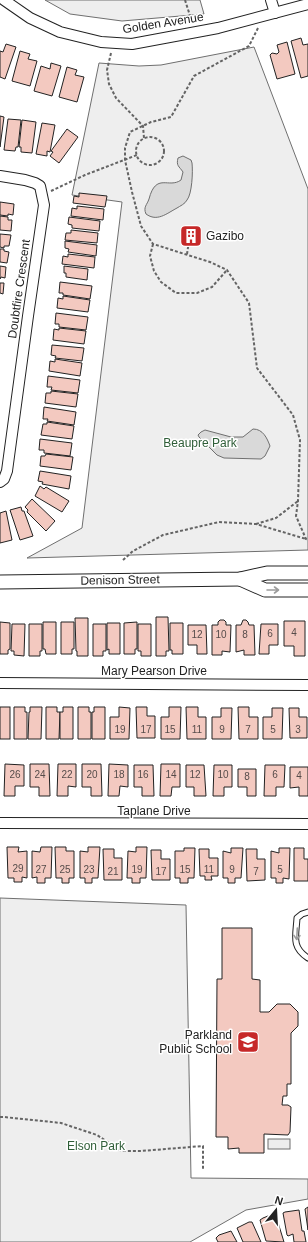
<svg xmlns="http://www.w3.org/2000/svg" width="308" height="1242" viewBox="0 0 308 1242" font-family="Helvetica,sans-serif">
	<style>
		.green { fill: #eee; stroke: #6f6f6f }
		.parking { fill: #ededed; stroke: #6f6f6f }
		.water { fill: #d9d9d9; stroke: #6f6f6f }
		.building { fill: #f3c9c0; stroke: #222 }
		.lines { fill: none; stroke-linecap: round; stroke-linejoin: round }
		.service-casing { stroke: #222; stroke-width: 7 }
		.minor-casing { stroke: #222; stroke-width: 12 }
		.tertiary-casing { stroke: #222; stroke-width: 15 }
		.path { stroke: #646464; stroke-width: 2; stroke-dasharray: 3 2; stroke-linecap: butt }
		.service { stroke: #fff; stroke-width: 5 }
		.minor { stroke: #fff; stroke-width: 10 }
		.tertiary { stroke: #fff; stroke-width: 13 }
		.oneway { stroke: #9c9c9c }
		.labels { text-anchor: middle; stroke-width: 3; stroke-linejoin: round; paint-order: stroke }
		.number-label { font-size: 10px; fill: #564c4a }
		.street-label { font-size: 12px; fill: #222; stroke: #fff }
		.poi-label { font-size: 12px; fill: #222; stroke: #fff; text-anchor: start }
		.park-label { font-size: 12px; fill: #2f5e38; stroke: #fff }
	</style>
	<rect width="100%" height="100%" fill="#fff"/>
	<!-- green -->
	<g class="green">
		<path d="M45 0H200L204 14 122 21 70 14Z"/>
		<path d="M254 47 308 189V550L27 558 82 528 122 202 72 195 99 63 139 66 161 65Z"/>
		<path d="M0 898 186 905 191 1178 308 1179V1199L246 1210 190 1242H0Z"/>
	</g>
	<!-- parking -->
	<rect class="parking" x="268" y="1139" width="22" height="10"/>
	<!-- water -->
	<g class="water">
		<path d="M183 156 191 160 192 163C193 172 192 194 187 200 185 204 180 206 177 208 166 214 157 222 146 214 143 207 147 205 149 199 156 172 169 189 181 180L183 172C179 166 176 166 178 158Z"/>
		<path d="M253 429C263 429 267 438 270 446L265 456 261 459 224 458 217 455 199 437 198 435 201 432 205 430 231 437H243Z"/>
	</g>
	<!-- building -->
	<g class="building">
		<path d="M301 38 303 45 308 44V76L301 78 291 41Z"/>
		<path d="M287 42 295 74 277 79 270 55 272 53 277 54 279 52 277 45Z"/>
		<path d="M6 44 16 47 5 79 0 77V51L3 52Z"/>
		<path d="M20 51 30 54 28 59 37 61 30 86 12 81Z"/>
		<path d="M51 63 61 66 52 96 34 91 41 66 50 69Z"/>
		<path d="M67 67 77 70 75 75 84 77 77 102 59 97Z"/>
		<path d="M0 116 4 117 0 147Z"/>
		<path d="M8 119 21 120 18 147H16L15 151 4 150Z"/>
		<path d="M22 120 36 122 32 153 21 152V147H19Z"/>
		<path d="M42 123 55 125 50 152 47 151V156L36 154Z"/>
		<path d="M67 129 78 137 59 163 50 156 53 152 51 151Z"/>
		<path d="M79 193 107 196 105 207 73 203 74 196 79 197Z"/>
		<path d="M0 202 14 204 13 215 8 214V216L0 215Z"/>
		<path d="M77 206 104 209 103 220 71 216 72 208 77 209Z"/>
		<path d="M0 216 8 217V220H12L11 231 0 230Z"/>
		<path d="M69 217 100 221 99 231 72 228V225L68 224Z"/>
		<path d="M186 229 198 231 195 242 184 240Z"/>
		<path d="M71 230 98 233 97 243 65 240 66 233H71Z"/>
		<path d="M0 234 11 235 9 246H4V248L0 247Z"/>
		<path d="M65 241 97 245 96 256 68 252 69 249 65 248Z"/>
		<path d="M0 249H4V251L9 252 7 263 0 262Z"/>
		<path d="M68 254 95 257 94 268 62 264 63 256 68 257Z"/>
		<path d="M0 266 6 267 5 278 1 277 0 279Z"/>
		<path d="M64 266 88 269 87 280 66 277V273H64Z"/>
		<path d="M60 282 92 286 90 299 63 295V293H59Z"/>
		<path d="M0 283H4L3 294 0 293Z"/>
		<path d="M63 296 90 300 88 312 57 308 58 298 63 299Z"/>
		<path d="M56 313 88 317 86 330 59 327V324H55Z"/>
		<path d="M59 328 86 331 84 344 53 340 54 329 59 330Z"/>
		<path d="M52 345 84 348 82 361 55 358 56 356 51 355Z"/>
		<path d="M55 359 82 363 80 376 49 371 50 361 55 362Z"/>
		<path d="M48 376 80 380 78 393 51 390 52 387H47Z"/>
		<path d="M51 391 78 394 76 407 45 403 46 393H51Z"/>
		<path d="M44 407 76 412 74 425 47 421 48 419H43Z"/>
		<path d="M47 422 74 426 72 439 41 435 43 424H47Z"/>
		<path d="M40 439 72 443 70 456 44 453V450H39Z"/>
		<path d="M46 454 73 457 71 470 40 466 41 456H45Z"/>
		<path d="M40 471 71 476 69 489 42 484 43 482 38 481Z"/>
		<path d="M40 486 44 489 46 487 69 501 62 512 35 496Z"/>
		<path d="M32 499 55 521 46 531 27 512 28 510 25 507Z"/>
		<path d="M21 507 22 511H24L33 536 20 540 10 510Z"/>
		<path d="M6 511 12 540 0 543V513Z"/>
		<path d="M156 617H168L169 651H166V656H156Z"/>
		<path d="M75 618H88V656H77V651H76Z"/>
		<path d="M220 620H224L226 622V625H231L230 652 222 651V655H212V625H218V622Z"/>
		<path d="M243 620H246L248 622 249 625H254L255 655H244V650L236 652V625H241Z"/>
		<path d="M284 621H305V656H294V646H284Z"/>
		<path d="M0 622 10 623V649L8 650V654H0Z"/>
		<path d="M43 622H56V654H46L45 649H43Z"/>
		<path d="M61 622H74V649H72V654H61Z"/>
		<path d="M137 622V649H135V654H124V623Z"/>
		<path d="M107 623H120V654H109V649L107 650Z"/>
		<path d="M170 623H183V654H172V650H170Z"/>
		<path d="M12 624H25L24 656 14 655V651H11Z"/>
		<path d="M29 624H42V651H40V656H29Z"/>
		<path d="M93 624H106V651H103V656H93Z"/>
		<path d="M138 624H151V656H141V651H138Z"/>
		<path d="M261 624H278V645H269V654H259Z"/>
		<path d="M188 625H206L207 654H197V645H188Z"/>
		<rect x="0" y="707" width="10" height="32"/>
		<path d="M14 707H25V712H27V739H14Z"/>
		<path d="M30 707H42L41 739H28L29 712H30Z"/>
		<path d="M46 707H57V712H60L59 739H46Z"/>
		<path d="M63 707H73V739H60V712H63Z"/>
		<path d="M78 707H89V712H91V739H78Z"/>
		<path d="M94 707H105V739H92V712H94Z"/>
		<path d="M119 707 130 708 129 739H110V717H119Z"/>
		<path d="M136 707H147V716H155V738H137Z"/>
		<path d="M169 707H181L180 739H161V717H169Z"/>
		<path d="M186 707H198V717H206V739H187Z"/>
		<path d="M238 707H249V717H258V739H239Z"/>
		<path d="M221 708H232L231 739H212V717H221Z"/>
		<path d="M272 708H283L282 739H263V717H272Z"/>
		<path d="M289 708H299V717H307V738H290Z"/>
		<path d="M5 764 24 765V786H15V796H4Z"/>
		<path d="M30 764H49L50 796H39V787H30Z"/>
		<path d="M58 764H76V787L68 786V796H57Z"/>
		<path d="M82 764H101L102 796H91V787H82Z"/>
		<path d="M109 764 128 765V787L120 786 119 796H108Z"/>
		<path d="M161 764H180V787H172L171 796H160Z"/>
		<path d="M134 765H153L154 796H142V787H134Z"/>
		<path d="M186 765H204L206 796H194V787H186Z"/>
		<path d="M214 765H232V787H224V796H213Z"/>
		<path d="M265 765H285L284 787H276V796H264Z"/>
		<path d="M290 767H308V796H299V787L290 788Z"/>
		<path d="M238 769H256V796H247V787H238Z"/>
		<path d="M7 847H19L18 852 27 851V878L22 877V882H14V878H8Z"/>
		<path d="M41 847H52L51 878H45V883H37V877L32 878V851L40 852Z"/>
		<path d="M55 847H66V851H74V878H69V883H62V878H56Z"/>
		<path d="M88 847H100L98 878H92V883H85V878H80V851L88 852Z"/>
		<path d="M136 847H147L146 878H140V883H132V878H127L128 851 136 852Z"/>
		<path d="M184 848H195L194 878H188V883H180V878H175V851H184Z"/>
		<path d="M231 848H243L241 878H235V883H228V878H223V851L231 853Z"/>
		<path d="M279 848H290L289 879 283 878V883H276V878H271V851L279 853Z"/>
		<path d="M294 848H304V859H308V881H294Z"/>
		<path d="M103 849H114V858H122V880H104Z"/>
		<path d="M199 849H209V858H218V876H211L212 880H205V876H200Z"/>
		<path d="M246 849H257V859H265V880L247 881Z"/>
		<path d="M151 850H161V859H170V880H152Z"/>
		<path d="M222 928H252V979L260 980V1012H269L277 1004H290L298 1012V1026L291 1033V1084H287V1096H283L282 1105H288L291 1107 290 1132 288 1135 264 1134V1153H239V1148L228 1149V1137H216L217 979H222Z"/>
		<path d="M308 1207V1230L305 1209Z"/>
		<path d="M299 1210 302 1231H304L306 1242H294L293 1234 288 1236 287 1235 283 1213 285 1212Z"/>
		<path d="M268 1216 270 1217 276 1216 284 1242 266 1241 260 1220 263 1218Z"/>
		<path d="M249 1222H252L261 1242H243L237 1228Z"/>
		<path d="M231 1231 237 1242H218L216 1238 219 1235Z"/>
	</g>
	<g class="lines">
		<!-- service casing -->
		<g class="service-casing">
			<path id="service" d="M308 912 302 914 297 918C296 936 291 947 308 958"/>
		</g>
		<!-- minor casing -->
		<g class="minor-casing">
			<g id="minor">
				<path d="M4 0 30 18 60 32 101 42 132 44 218 28 308 4"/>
				<path d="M271 0 275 13"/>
				<path d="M0 176 25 180 35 183 40 186 44 205 28 316 7 471 4 479 0 482"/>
				<path d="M0 683 308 685"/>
				<path d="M0 823 308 824"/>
			</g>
		</g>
		<!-- tertiary casing -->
		<g class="tertiary-casing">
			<g id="tertiary">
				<path d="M240 579 265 590H308"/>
				<path d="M0 582 240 579 267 573H308"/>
			</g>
		</g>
		<!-- path -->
		<g class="path">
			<path d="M185 0 192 22"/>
			<path d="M258 28 249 46 194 76 171 117 151 122 130 132 125 148V160L132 192 141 226 153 244 210 262 227 270 249 303 257 368 293 415 300 440 298 501 296 516 306 539 308 540"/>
			<path d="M111 53 107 70 109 84 116 98 143 126 144 138"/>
			<circle cx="150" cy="151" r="14"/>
			<path d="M51 191 85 175 137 155"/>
			<path d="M153 244 150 256 154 271 161 282 176 293H197L212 287 227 270"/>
			<path d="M187 254 189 241"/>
			<path d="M256 524 276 518 298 501"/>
			<path d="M123 560 133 551 163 535 219 522 256 524 306 539"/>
			<path d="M0 1117H4L61 1123 97 1135 121 1151H141L203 1146V1169"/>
		</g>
		<!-- service -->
		<use href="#service" class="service"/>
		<!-- minor -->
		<use href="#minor" class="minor"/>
		<!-- tertiary -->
		<use href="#tertiary" class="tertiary"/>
	</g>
	<!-- one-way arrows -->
	<defs><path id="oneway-shaft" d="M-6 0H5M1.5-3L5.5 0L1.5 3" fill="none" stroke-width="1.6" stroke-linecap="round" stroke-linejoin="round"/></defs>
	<g class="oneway">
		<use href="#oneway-shaft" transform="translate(273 590)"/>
		<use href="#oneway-shaft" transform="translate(297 934) rotate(93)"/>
	</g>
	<!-- icons -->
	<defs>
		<g id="building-square" transform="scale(1.15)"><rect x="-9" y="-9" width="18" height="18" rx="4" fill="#c62828" stroke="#fff"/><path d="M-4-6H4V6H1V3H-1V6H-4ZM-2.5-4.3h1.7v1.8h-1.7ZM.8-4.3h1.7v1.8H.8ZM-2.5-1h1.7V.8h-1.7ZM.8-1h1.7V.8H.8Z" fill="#fff"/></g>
		<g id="school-square" transform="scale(1.15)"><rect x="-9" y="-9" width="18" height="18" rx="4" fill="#c62828" stroke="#fff"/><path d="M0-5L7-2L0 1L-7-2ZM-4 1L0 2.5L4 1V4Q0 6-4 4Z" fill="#fff"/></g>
	</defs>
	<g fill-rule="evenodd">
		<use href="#building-square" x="191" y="236"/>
		<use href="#school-square" x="248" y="1042"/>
	</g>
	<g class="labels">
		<!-- number labels -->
		<g class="number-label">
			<text x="294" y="636">4</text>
			<text x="270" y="637">6</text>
			<text x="197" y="638">12</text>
			<text x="221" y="638">10</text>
			<text x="245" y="638">8</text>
			<text x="120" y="733">19</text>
			<text x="146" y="733">17</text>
			<text x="170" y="733">15</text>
			<text x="197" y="733">11</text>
			<text x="222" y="733">9</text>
			<text x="248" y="733">7</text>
			<text x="273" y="733">5</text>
			<text x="298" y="733">3</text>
			<text x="15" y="778">26</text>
			<text x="40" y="778">24</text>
			<text x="67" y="778">22</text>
			<text x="92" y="778">20</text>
			<text x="119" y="778">18</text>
			<text x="143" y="778">16</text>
			<text x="171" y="778">14</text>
			<text x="195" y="778">12</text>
			<text x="223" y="778">10</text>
			<text x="275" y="778">6</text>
			<text x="299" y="779">4</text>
			<text x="247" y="780">8</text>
			<text x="18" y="872">29</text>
			<text x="41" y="873">27</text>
			<text x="65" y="873">25</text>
			<text x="89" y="873">23</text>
			<text x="137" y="873">19</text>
			<text x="185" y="873">15</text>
			<text x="209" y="873">11</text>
			<text x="232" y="873">9</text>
			<text x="280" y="873">5</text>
			<text x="113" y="875">21</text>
			<text x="161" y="875">17</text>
			<text x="256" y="875">7</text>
		</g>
		<!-- street labels -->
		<g class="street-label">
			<text transform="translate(163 23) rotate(-9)" y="4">Golden Avenue</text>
			<text transform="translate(19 289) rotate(-82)" y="4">Doubtfire Crescent</text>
			<text transform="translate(120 580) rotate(-1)" y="4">Denison Street</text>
			<text x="154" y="675">Mary Pearson Drive</text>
			<text x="154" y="815">Taplane Drive</text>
		</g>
		<!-- poi labels -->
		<g class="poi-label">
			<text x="206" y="240">Gazibo</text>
			<text x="232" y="1039" text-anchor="end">Parkland<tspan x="232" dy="14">Public School</tspan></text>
		</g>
		<!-- park labels -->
		<g class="park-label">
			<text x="200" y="447">Beaupre Park</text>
			<text x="96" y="1150">Elson Park</text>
		</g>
	</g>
	<!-- north arrow -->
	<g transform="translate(276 1210) rotate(18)" stroke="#ffffff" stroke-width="3" paint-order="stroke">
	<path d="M0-3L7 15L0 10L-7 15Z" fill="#222222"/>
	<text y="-6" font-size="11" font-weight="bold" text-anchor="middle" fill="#222222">N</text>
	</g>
</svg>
